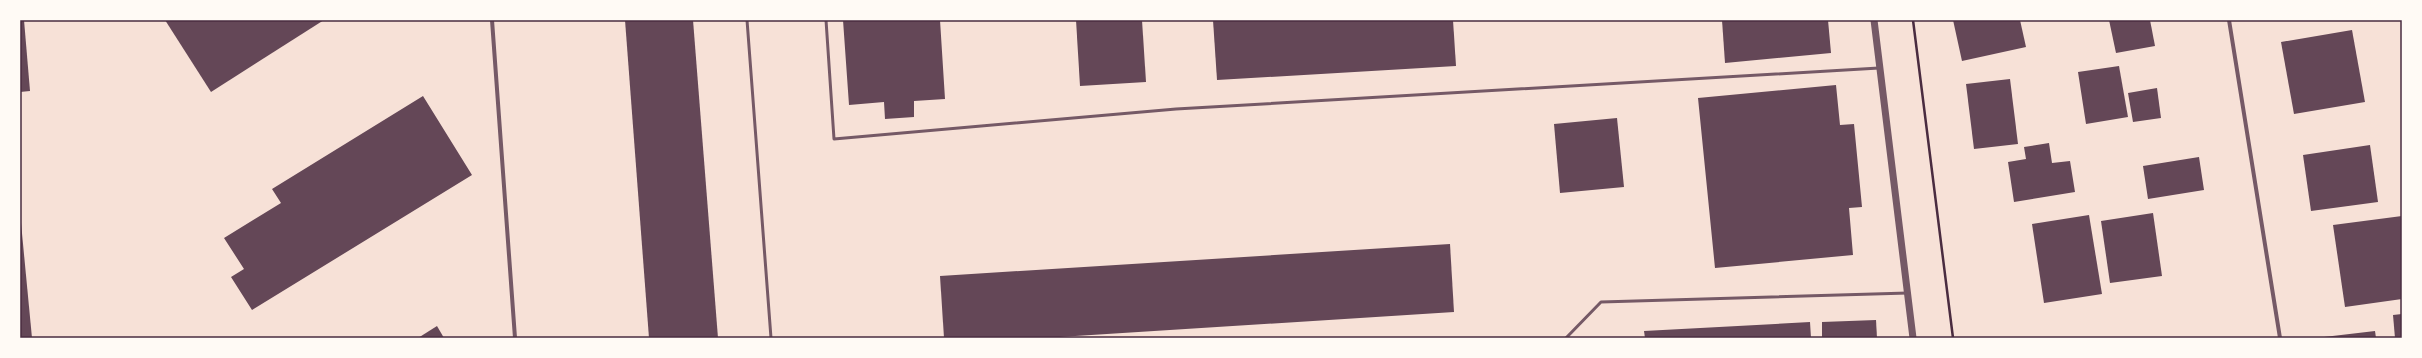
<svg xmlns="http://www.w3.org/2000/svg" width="2422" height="358" viewBox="0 0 2422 358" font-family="'Noto Sans',sans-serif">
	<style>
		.building { fill: #644757 }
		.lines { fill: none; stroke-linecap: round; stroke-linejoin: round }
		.path { stroke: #4a2c40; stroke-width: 2.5 }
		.service { stroke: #755966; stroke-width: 3 }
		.minor { stroke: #755966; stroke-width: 4 }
		.tertiary { stroke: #755966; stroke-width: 7 }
		.neatline { fill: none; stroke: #4a2c40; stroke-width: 1.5 }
	</style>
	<rect width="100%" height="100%" fill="#f7e1d7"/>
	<!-- building -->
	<g class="building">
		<path d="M20 20H24L30 91 20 92Z"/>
		<path d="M165 20H324L211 92Z"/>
		<path d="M625 20H693L718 338H649Z"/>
		<path d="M843 20H940L945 99 914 101V117L885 119 884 102 849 105Z"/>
		<path d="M1076 20H1142L1146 82 1080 86Z"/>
		<path d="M1213 20H1453L1456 66 1217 80Z"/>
		<path d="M1722 20H1828L1831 53 1725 63Z"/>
		<path d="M1953 20H2020L2026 47 1962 61Z"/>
		<path d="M2109 20H2150L2155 46 2116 53Z"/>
		<path d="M2352 30 2365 102 2294 114 2281 42Z"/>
		<path d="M2119 66 2128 117 2086 124 2078 72Z"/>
		<path d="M2010 79 2018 144 1974 149 1966 84Z"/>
		<path d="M1836 85 1840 125 1854 124 1862 207 1849 208 1853 255 1715 268 1698 98Z"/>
		<path d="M2157 88 2161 118 2133 122 2128 93Z"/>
		<path d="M423 96 472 175 252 310 231 277 244 269 224 238 281 203 272 189Z"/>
		<path d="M1617 118 1624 187 1560 193 1554 124Z"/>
		<path d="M2049 143 2052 163 2070 161 2075 192 2014 202 2008 162 2026 159 2024 147Z"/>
		<path d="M2370 145 2378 202 2311 211 2303 155Z"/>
		<path d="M2199 157 2204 190 2148 199 2143 166Z"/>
		<path d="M2153 213 2162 276 2110 283 2101 221Z"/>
		<path d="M2089 215 2102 294 2044 303 2032 224Z"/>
		<path d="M2402 216V299L2345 307 2333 225Z"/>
		<path d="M20 223H21L32 338H20Z"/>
		<path d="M1450 244 1454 312 1044 338H944L940 276Z"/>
		<path d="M2402 314V338H2395L2393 315Z"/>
		<path d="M1876 320 1877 338H1822V322Z"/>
		<path d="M1810 322 1811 338H1645L1644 331Z"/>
		<path d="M437 326 444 338H418Z"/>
		<path d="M2375 331 2376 338H2324V337Z"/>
	</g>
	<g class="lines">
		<!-- path -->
		<path class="path" d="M1913 20 1953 338"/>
		<!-- service -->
		<g class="service">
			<path d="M747 20 771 338"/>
			<path d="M826 20 834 139 1176 109 1879 68"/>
			<path d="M1566 338 1601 302 1908 293"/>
		</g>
		<!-- minor -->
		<g class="minor">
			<path d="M492 20 515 338"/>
			<path d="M2229 20 2280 338"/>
		</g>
		<!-- tertiary -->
		<path class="tertiary" d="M1874 20 1913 338"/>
	</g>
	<!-- border -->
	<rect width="2422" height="358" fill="none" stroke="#fffaf5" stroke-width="42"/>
	<rect x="21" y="21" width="2380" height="316" class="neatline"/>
</svg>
